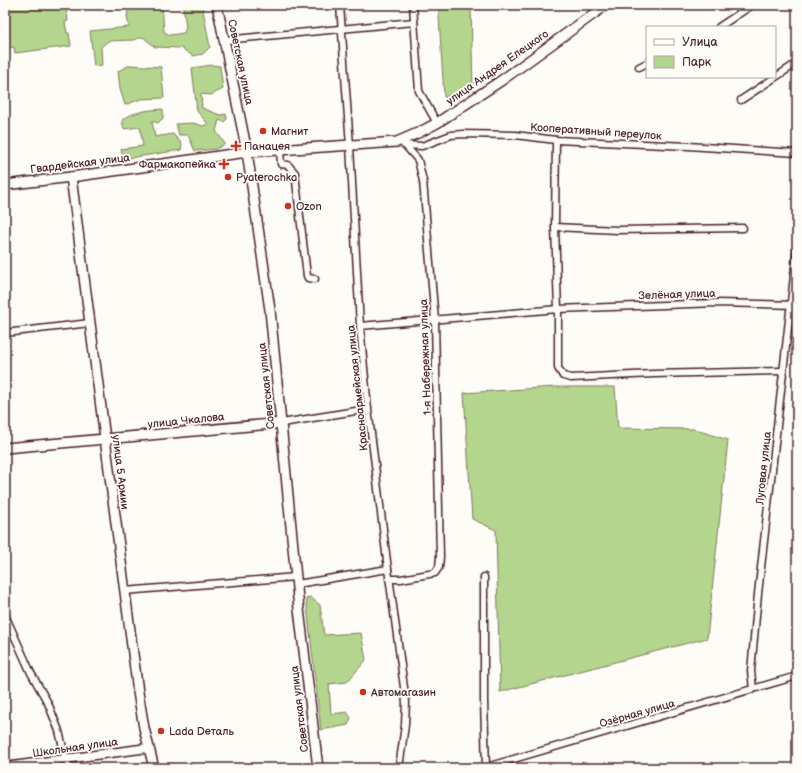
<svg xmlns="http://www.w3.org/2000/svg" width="802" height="773" viewBox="0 0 802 773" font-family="'Balsamiq Sans',sans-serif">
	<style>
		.green { fill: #b4d58e; stroke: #7f7a5c }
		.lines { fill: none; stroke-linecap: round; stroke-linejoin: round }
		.minor-casing { stroke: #4a1f2b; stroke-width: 9 }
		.tertiary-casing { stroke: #4a1f2b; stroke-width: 11 }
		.secondary-casing { stroke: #4a1f2b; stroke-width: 12 }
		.minor { stroke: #fdfcf7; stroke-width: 6 }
		.tertiary { stroke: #fdfcf7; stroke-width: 8 }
		.secondary { stroke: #fdfcf7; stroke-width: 9 }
		.poi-dot { fill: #c8321e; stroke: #fdfcf7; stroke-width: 1.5 }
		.labels { text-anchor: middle; stroke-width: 3.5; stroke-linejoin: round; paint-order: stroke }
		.street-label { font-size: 11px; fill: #4a1f2b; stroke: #fdfcf7 }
		.poi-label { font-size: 11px; fill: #4a1f2b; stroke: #fdfcf7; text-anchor: start }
	</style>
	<rect width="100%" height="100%" fill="#fdfcf7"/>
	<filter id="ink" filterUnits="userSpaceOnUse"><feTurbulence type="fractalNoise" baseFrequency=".025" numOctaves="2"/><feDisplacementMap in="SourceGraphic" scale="8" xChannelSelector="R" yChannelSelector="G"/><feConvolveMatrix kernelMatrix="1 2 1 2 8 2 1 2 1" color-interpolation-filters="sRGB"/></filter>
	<g filter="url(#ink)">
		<!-- green -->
		<g class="green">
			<path d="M5 5H66L68 21 65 22 67 33H69L71 46 15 53 14 47 5 48Z"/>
			<path d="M142 5H162L164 32 170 35 184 33 186 27 183 5H202L210 47 203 54 193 56 181 48 155 47 143 37 133 40 108 41 101 47 102 65 94 66 90 31 129 27 127 16 129 7Z"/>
			<path d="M439 5H471L473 90 444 97 439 17Z"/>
			<path d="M130 65 161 67 164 98 141 99 125 105 120 89 118 71Z"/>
			<path d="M212 65 220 66 223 89 211 95 201 94 202 108 220 115 226 114 227 119 224 122 219 120 216 131 225 144 216 149 195 151 188 135H179L176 124 193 123 203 126 208 124 197 111 192 68Z"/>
			<path d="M163 109V118L158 123 152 121 155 137 173 134 182 144 181 150 123 159 121 149 143 146 140 127 124 129 122 120C134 111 149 110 163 109Z"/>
			<path d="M555 387H615L618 428 693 429 728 440 707 638 500 692 496 530 472 519 464 393Z"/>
			<path d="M310 597 320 605 324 635 361 633 366 660 347 682 329 684 331 714 347 712 351 718 348 725 321 730 306 598Z"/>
		</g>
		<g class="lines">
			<!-- minor casing -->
			<g class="minor-casing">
				<g id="minor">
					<path d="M340 5 350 146 360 326 368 409 388 569 406 702 405 725 399 768"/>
					<path d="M413 5 419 91 437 123"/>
					<path d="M719 27 752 5"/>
					<path d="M224 40 414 22"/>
					<path d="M639 67 647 63"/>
					<path d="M741 100 797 63"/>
					<path d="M556 140 555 227 558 309V368L563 376 571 378 653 374 783 371"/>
					<path d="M404 145 422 146 451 135 463 134 515 135 556 140 688 146 797 153"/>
					<path d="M280 150 281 164 288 165 295 173 307 276 308 278 315 279"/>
					<path d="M555 227 617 230 743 228"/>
					<path d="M360 326 558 309 717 303 797 305"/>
					<path d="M5 333 90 323"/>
					<path d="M282 423 368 409"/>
					<path d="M484 577V701L486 768"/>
					<path d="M389 579H401L435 573 439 567 440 557 435 321 423 181 418 160 405 145"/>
					<path d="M297 584 388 569"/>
					<path d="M124 591 296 577"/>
					<path d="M5 615 31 673 48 703 59 731 68 768"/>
					<path d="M753 689 751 671 758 594 797 249"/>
					<path d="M483 768 797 676"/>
				</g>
			</g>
			<!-- tertiary casing -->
			<g class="tertiary-casing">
				<path id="tertiary" d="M5 767 148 748"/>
			</g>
			<!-- secondary casing -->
			<g class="secondary-casing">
				<g id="secondary">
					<path d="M217 5 247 152 270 310 299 609 318 768"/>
					<path d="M71 177 138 692 144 728 154 768"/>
					<path d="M5 185 71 177 247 152 397 142 420 132 437 123 502 80 606 5"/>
					<path d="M5 448 282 423"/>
				</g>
			</g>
			<!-- minor -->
			<use href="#minor" class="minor"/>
			<!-- tertiary -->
			<use href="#tertiary" class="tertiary"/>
			<!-- secondary -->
			<use href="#secondary" class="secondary"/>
		</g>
	</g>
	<!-- markers -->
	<g class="poi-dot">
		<circle cx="263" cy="131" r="4"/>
		<path d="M234 140h4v4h4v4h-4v4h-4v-4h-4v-4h4z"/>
		<path d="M222 158h4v4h4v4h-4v4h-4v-4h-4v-4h4z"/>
		<circle cx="228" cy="177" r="4"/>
		<circle cx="288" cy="206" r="4"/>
		<circle cx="363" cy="692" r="4"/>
		<circle cx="161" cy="731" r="4"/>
	</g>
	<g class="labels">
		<!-- street labels -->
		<g class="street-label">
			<text transform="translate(241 62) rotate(78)" y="4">Советская улица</text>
			<text transform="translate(497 67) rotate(-35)" y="4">улица Андрея Елецкого</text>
			<text transform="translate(596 131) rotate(4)" y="4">Кооперативный переулок</text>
			<text transform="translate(80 163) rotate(-7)" y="4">Гвардейская улица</text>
			<text transform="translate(677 294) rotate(-2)" y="4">Зелёная улица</text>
			<text transform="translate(425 357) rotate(-92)" y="4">1-я Набережная улица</text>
			<text transform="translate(266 386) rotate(-96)" y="4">Советская улица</text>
			<text transform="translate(357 388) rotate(-96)" y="4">Красноармейская улица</text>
			<text transform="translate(186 420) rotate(-6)" y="4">улица Чкалова</text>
			<text transform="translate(763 468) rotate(-84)" y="4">Луговая улица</text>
			<text transform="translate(121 472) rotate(83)" y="4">улица 5 Армии</text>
			<text transform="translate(299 709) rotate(-97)" y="4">Советская улица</text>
			<text transform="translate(637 713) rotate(-16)" y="4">Озёрная улица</text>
			<text transform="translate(75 747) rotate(-8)" y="4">Школьная улица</text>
		</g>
		<!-- poi labels -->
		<g class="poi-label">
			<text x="271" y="135">Магнит</text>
			<text x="244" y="150">Панацея</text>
			<text x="216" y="168" text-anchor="end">Фармакопейка</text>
			<text x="236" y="181">Pyaterochka</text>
			<text x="296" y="210">Ozon</text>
			<text x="371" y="696">Автомагазин</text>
			<text x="169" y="735">Lada Dеталь</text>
		</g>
	</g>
	<!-- margin -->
	<rect width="802" height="773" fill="none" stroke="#fdfcf7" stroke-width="20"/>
	<rect x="10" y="10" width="782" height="753" fill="none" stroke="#4a1f2b" stroke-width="1.5" filter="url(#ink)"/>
	<!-- legend -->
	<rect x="646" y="26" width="130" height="52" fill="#fdfcf7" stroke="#b5a4a5"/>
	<rect x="654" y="39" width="20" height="6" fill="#fdfcf7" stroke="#b5a4a5"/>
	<text x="682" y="46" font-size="12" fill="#4a1f2b">Улица</text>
	<rect x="654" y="56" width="20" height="12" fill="#b4d58e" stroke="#b5a4a5"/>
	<text x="682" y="66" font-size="12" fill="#4a1f2b">Парк</text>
</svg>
